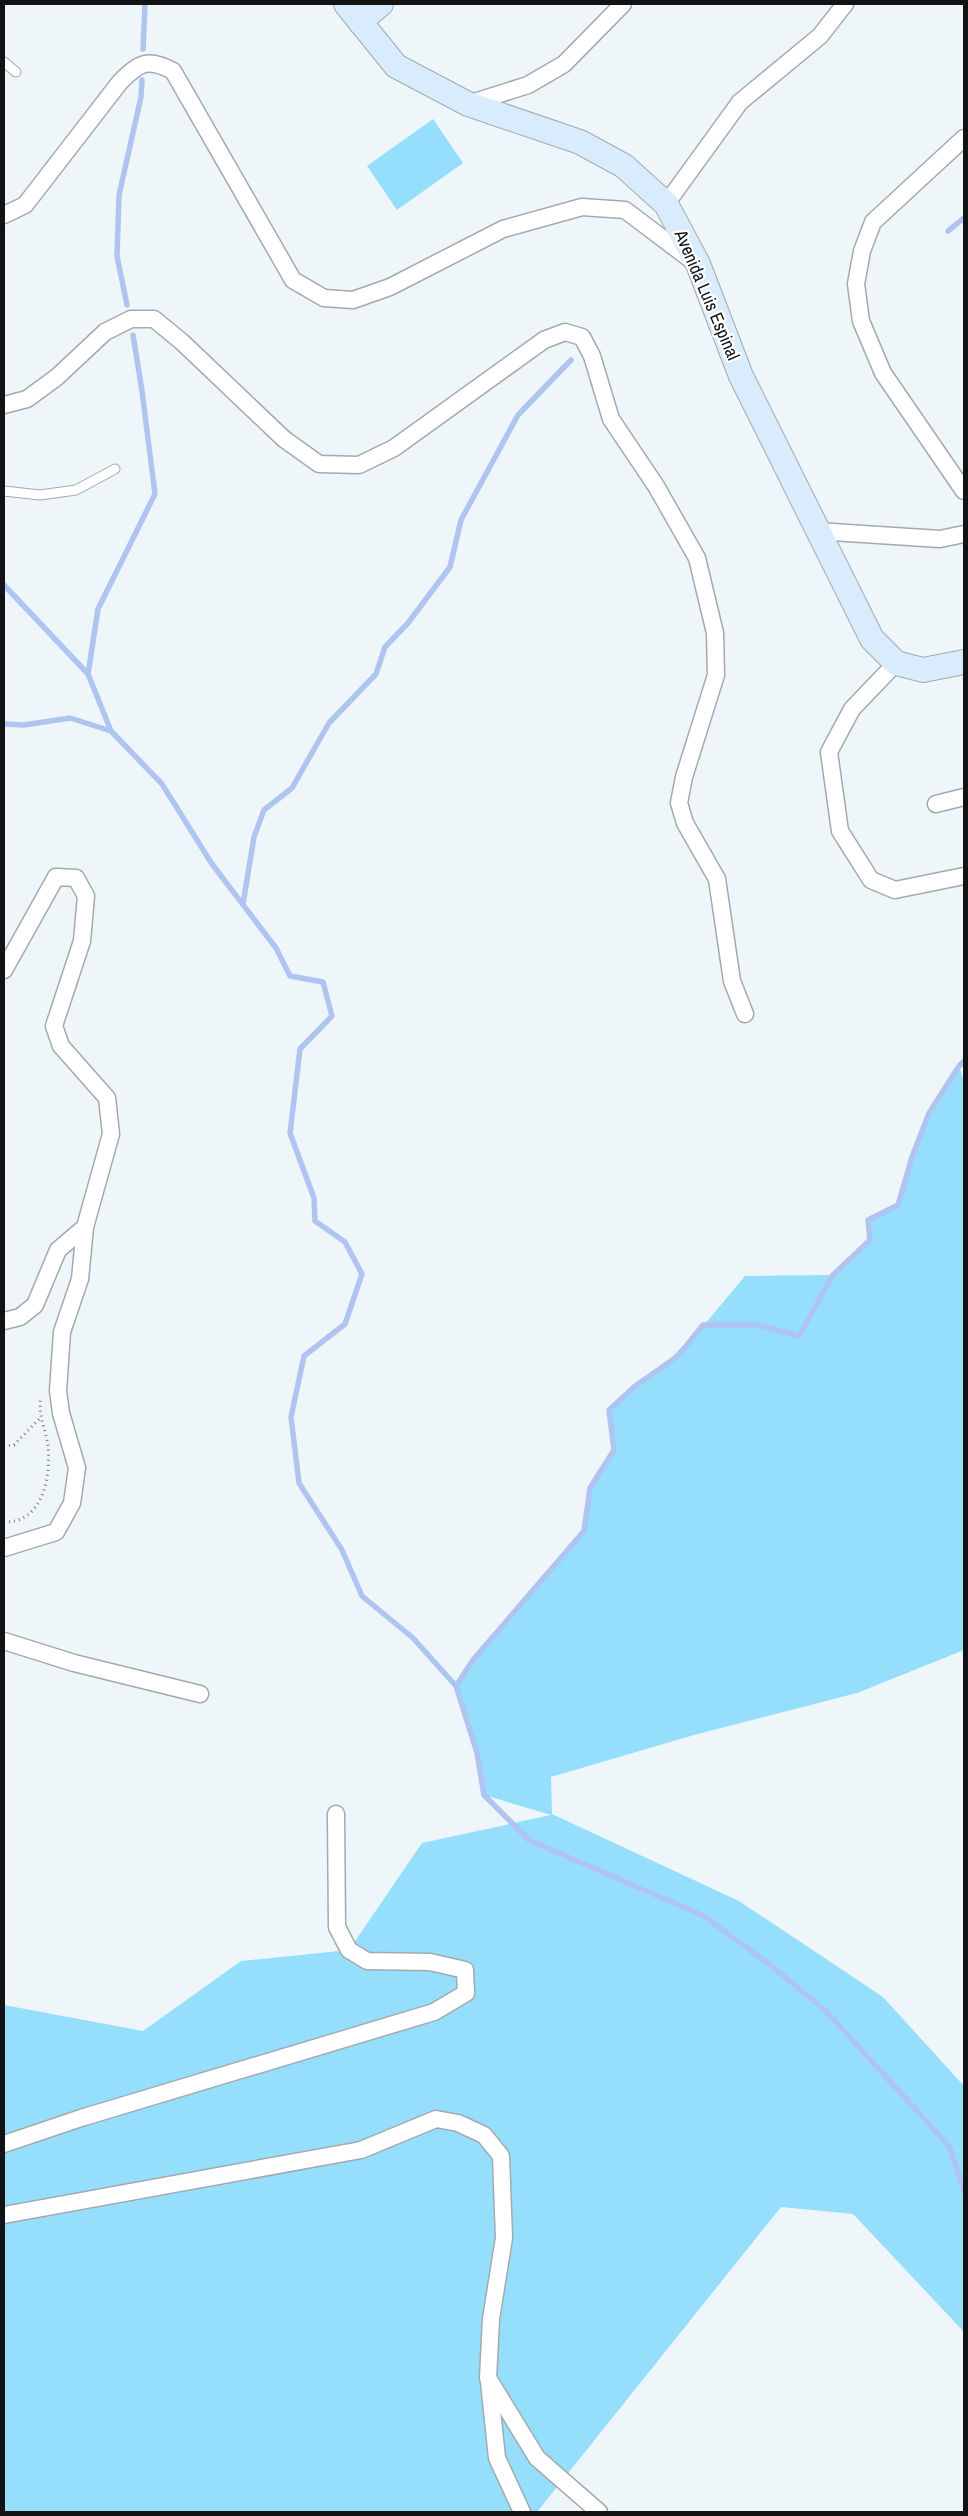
<svg xmlns="http://www.w3.org/2000/svg" width="968" height="2516" viewBox="0 0 968 2516" font-family="'Archivo Narrow',sans-serif">
	<style>
		.green { fill: #95dffd }
		.lines { fill: none; stroke-linecap: round; stroke-linejoin: round }
		.stream { stroke: #b0c4f2; stroke-width: 5.5 }
		.lane-casing { stroke: #a3aaad; stroke-width: 11 }
		.street-casing { stroke: #a3aaad; stroke-width: 19 }
		.secondary-casing { stroke: #a3aaad; stroke-width: 26 }
		.path { stroke: #787c7e; stroke-width: 3; stroke-dasharray: 1 4; stroke-linecap: butt }
		.lane { stroke: #fff; stroke-width: 9 }
		.street { stroke: #fff; stroke-width: 16 }
		.secondary { stroke: #d8ecfe; stroke-width: 24 }
		.labels { text-anchor: middle; stroke-width: 4.5; stroke-linejoin: round; paint-order: stroke }
		.street-label { font-size: 18px; fill: #111314; stroke: #fff }
	</style>
	<rect width="100%" height="100%" fill="#eff6fa"/>
	<!-- green -->
	<g class="green">
		<path d="M433 119 463 163 397 210 367 166Z"/>
		<path d="M959 1066 964 1082V1650L857 1693 694 1735 551 1777 552 1814 739 1901 883 1997 964 2086V2332L853 2214 781 2207 537 2512H4V2005L143 2031 241 1961 349 1950 422 1843 551 1815 484 1795 477 1753 456 1686 473 1660 584 1531 590 1488 614 1449 609 1410 634 1387 663 1366 704 1325 745 1276 833 1275 870 1240 868 1220 898 1205 912 1157 929 1113Z"/>
	</g>
	<g class="lines">
		<!-- stream -->
		<g class="stream">
			<path d="M143 49 145 4"/>
			<path d="M948 231 964 218"/>
			<path d="M127 305 117 256 119 195 141 97 142 80"/>
			<path d="M4 585 88 674"/>
			<path d="M4 724 24 725 70 718 111 731 162 784 212 864 276 948 290 976 323 982 332 1016 300 1049 290 1133 314 1198 315 1221 345 1242 362 1274 345 1324 304 1356 291 1417 299 1483 342 1550 362 1596 413 1638 456 1686 477 1753 484 1795 529 1840 704 1916 769 1964 826 2011 949 2146 964 2190"/>
			<path d="M111 731 88 674 98 609 155 494 142 391 133 335"/>
			<path d="M243 904 254 837 264 810 292 788 329 723 376 674 385 647 408 623 450 567 461 520 518 415 571 360"/>
			<path d="M456 1686 473 1660 584 1531 590 1488 614 1450 609 1410 634 1387 678 1356 703 1325H759L799 1336 833 1275 870 1240 868 1220 898 1205 912 1157 929 1113 959 1066 964 1061"/>
		</g>
		<!-- lane casing -->
		<g class="lane-casing">
			<g id="lane">
				<path d="M4 62 16 72"/>
				<path d="M4 491 40 495 76 490 115 469"/>
			</g>
		</g>
		<!-- street casing -->
		<g class="street-casing">
			<g id="street">
				<path d="M468 104 528 85 564 64 623 4"/>
				<path d="M964 138 873 222 862 251 856 284 861 321 883 373 964 491"/>
				<path d="M666 204 740 102 820 36 845 4"/>
				<path d="M4 215 25 205 120 82C139 63 148 57 173 71L293 280 324 298 353 300 390 287 503 229 582 207 625 210 694 262"/>
				<path d="M4 405 27 399 57 377 105 332 131 319H154L182 342 284 439 319 464 359 465 394 448 544 340 565 332 582 337 592 356 611 419 656 486 697 558 715 633 716 675 684 777 679 803 685 823 717 879 732 981 745 1014"/>
				<path d="M817 531 940 539 964 534"/>
				<path d="M896 663 852 709 829 752 840 831 871 880 895 890 964 876"/>
				<path d="M936 804 964 797"/>
				<path d="M4 970 56 877 76 878 86 896 82 941 54 1026 61 1046 107 1098 111 1134 85 1227 58 1250 35 1305 20 1317 4 1321"/>
				<path d="M4 1548 56 1532 72 1503 77 1468 61 1413 58 1391 62 1332 80 1279 85 1227"/>
				<path d="M4 1641 74 1663 200 1694"/>
				<path d="M4 2144 81 2118 434 2012 466 1993 465 1970 430 1962 367 1961 349 1950 337 1927 336 1814"/>
				<path d="M4 2215 361 2150 436 2119 458 2123 484 2135 501 2156 504 2238 491 2319 488 2378 537 2458 599 2512"/>
				<path d="M489 2382 497 2458 522 2512"/>
			</g>
		</g>
		<!-- secondary casing -->
		<g class="secondary-casing">
			<g id="secondary">
				<path d="M346 4 396 66 468 104 580 142 624 166 666 204 698 264 741 376 872 639 896 663 923 670 964 662"/>
				<path d="M360 22 381 4"/>
			</g>
		</g>
		<!-- path -->
		<g class="path">
			<path d="M4 1446 14 1445 41 1417"/>
			<path d="M4 1522C43 1523 51 1477 48 1446 46 1429 37 1414 41 1397"/>
		</g>
		<!-- lane -->
		<use href="#lane" class="lane"/>
		<!-- street -->
		<use href="#street" class="street"/>
		<!-- secondary -->
		<use href="#secondary" class="secondary"/>
	</g>
	<g class="labels">
		<!-- street labels -->
		<g class="street-label">
			<text transform="translate(707 295) rotate(67)" y="6">Avenida Luis Espinal</text>
		</g>
	</g>
	<!-- border -->
	<rect width="968" height="2516" fill="none" stroke="#111314" stroke-width="10"/>
</svg>
